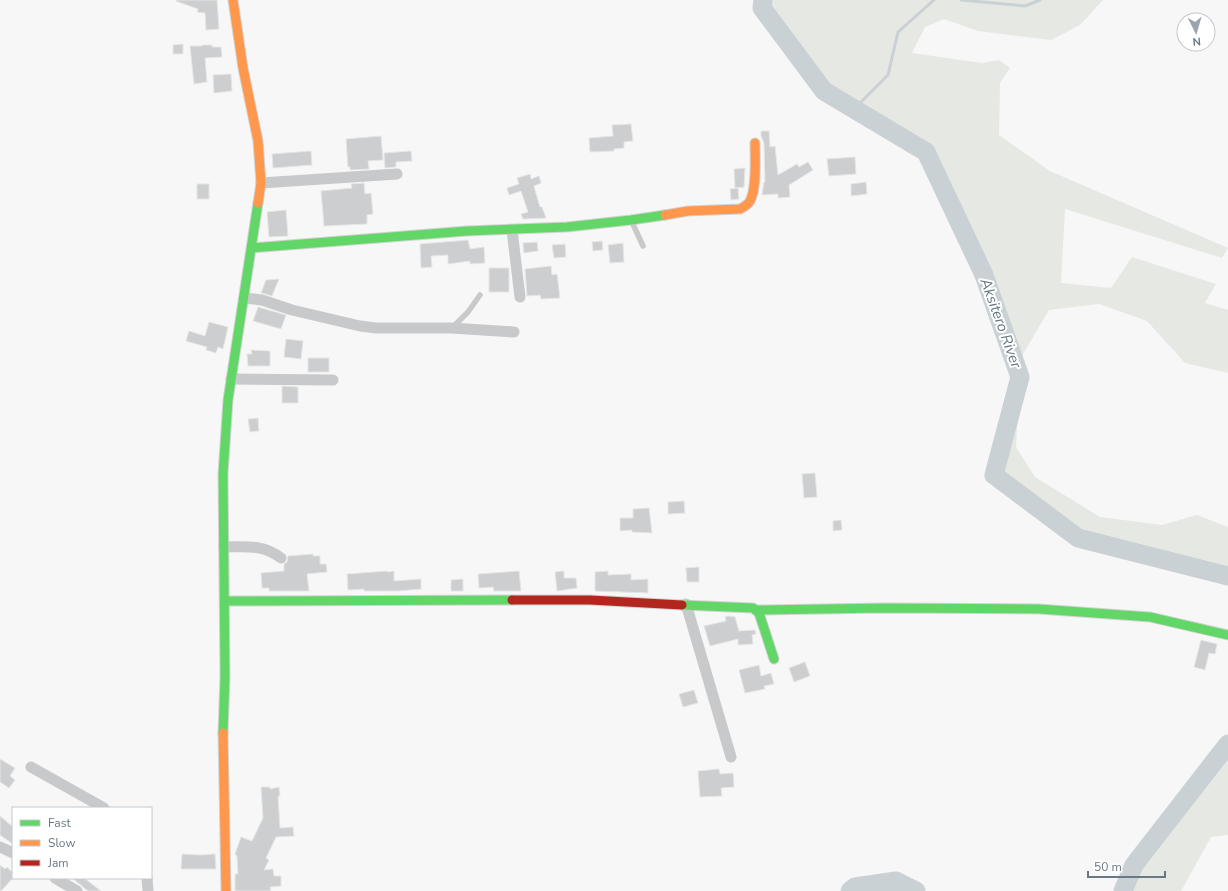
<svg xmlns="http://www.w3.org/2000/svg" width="1228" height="891" viewBox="0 0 1228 891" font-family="'Nunito Sans',sans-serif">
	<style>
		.green { fill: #e6e8e4 }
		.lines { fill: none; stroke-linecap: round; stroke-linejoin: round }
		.stream { stroke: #cad1d4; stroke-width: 3 }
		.river { stroke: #cad1d4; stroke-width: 19 }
		.building { fill: #cccecf; stroke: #e6e6e6 }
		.fast-casing { stroke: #d3d4d5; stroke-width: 11 }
		.slow-casing { stroke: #d3d4d5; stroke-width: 11 }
		.jam-casing { stroke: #d3d4d5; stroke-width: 11 }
		.lane { stroke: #c8c9ca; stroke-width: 5.5 }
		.street { stroke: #c8c9ca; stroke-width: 11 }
		.fast { stroke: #63d668; stroke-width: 9 }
		.slow { stroke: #ff974d; stroke-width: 9 }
		.jam { stroke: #b3261e; stroke-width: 9 }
		.labels { text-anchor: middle; stroke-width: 4; stroke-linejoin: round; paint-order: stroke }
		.water-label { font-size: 15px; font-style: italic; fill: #66787f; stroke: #fff }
	</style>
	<rect width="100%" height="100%" fill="#f7f7f7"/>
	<!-- green -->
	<g class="green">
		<path d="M763 0H1103L1080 25 1051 40 978 31 944 19 925 27 912 53 982 63 999 60 1010 68 1000 83 999 135 1050 171 1228 248 1222 258 1065 209 1061 283 1111 288 1132 257 1216 284 1205 303 1228 310V373L1185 363 1147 321 1099 304 1049 310 1016 366 926 152 824 91 762 8Z"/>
		<path d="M1020 377 1016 447 1035 477 1100 517 1162 525 1197 515 1228 527V576L1078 538 994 475Z"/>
		<path d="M1228 744V835L1211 837 1181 891H1123L1134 865Z"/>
		<path d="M896 881 916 891H850L855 887Z"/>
	</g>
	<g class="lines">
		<!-- stream -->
		<g class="stream">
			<path d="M961 0 1025 6 1040 0"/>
			<path d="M854 109 888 75 898 32 934 0"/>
		</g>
		<!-- river -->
		<g class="river">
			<path d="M763 0 762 8 824 91 926 152 984 275 1020 377 994 475 1078 538 1228 576"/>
			<path d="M850 891 855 887 896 881 916 891"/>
			<path d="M1123 891 1134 865 1228 744"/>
		</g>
	</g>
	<!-- building -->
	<g class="building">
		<path d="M176 0H217L219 29 206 30 205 13 197 12 198 9 176 1Z"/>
		<path d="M183 44V54H173V45Z"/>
		<path d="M202 45H212V47H221L222 57 205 58 207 82 194 84 190 46H202Z"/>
		<path d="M231 74 232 91 214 93 213 75Z"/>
		<path d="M631 124 633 141 624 142V148L614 149V151L590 152 589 138 613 136 612 125Z"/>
		<path d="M761 131H769L770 147 775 146 778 175 797 164 799 167 808 162 813 170 789 185 790 197 778 198V194L762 195 764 182H765L764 143 761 136Z"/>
		<path d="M381 136 383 160 368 161 369 169 350 170V167H348L346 139Z"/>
		<path d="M311 151 312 165 273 168 272 154Z"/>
		<path d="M411 151 412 161 396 162V167L385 168 384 153Z"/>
		<path d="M855 157 856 174 829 176 827 159Z"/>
		<path d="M745 168 744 187 735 188 734 169Z"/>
		<path d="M530 174 531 179 539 176 541 183 534 186 535 190 540 207H542L546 218 523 219 521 214 528 212 521 191 509 195 507 188 519 184 517 178Z"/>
		<path d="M866 182 867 194 851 196V184Z"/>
		<path d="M364 183 365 194 371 193 373 214 367 215V224L324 226 321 191 352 188 351 184Z"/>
		<rect x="197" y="184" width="12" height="15"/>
		<path d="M738 188 739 199 731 200 730 189Z"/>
		<path d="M286 210 288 236 269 237 267 212Z"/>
		<path d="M468 240 470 249 484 247 485 263 470 264V261L448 264V255L431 256 432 267 421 268 420 244Z"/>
		<path d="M602 241 603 250 593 251 592 242Z"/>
		<path d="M537 242 538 251 524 253 523 243Z"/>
		<path d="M623 243 624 262 610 263 608 245Z"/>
		<path d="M565 244 566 257 554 258 552 245Z"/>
		<path d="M551 266 552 275 557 274 560 298 541 299 540 295 527 296 525 269Z"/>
		<rect x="489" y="268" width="20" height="24"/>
		<path d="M279 279 272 296 261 293 266 280Z"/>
		<path d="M258 307 286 315 281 329 253 321Z"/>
		<path d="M209 322 228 327 223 349 218 347 216 353 206 350 207 347 186 341 189 331 205 336Z"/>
		<path d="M286 339 303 341 301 359 284 357Z"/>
		<path d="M251 350 270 351V366H248L247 354H252Z"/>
		<rect x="308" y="358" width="21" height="14"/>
		<path d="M282 386 298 387V403H282Z"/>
		<path d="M258 418 259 431 250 432 248 419Z"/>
		<path d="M815 473 817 497 804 498 802 474Z"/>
		<path d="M684 501 685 513 668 514V502Z"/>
		<path d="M649 508 652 533 632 532V530L620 531V518H633V509Z"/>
		<path d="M841 520 842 530 833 531V521Z"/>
		<path d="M313 554V556H320V564H326L327 572 307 574 309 591H269V588H262L261 573 284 571V564L287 562 288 556Z"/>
		<path d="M699 567V582H687L686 568Z"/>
		<path d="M387 571 388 572 394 571V581L421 579V589L398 591H364V589L348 590 347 574Z"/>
		<path d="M519 571 521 591H494L493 587 479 588 478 574Z"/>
		<path d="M564 571V578H576L577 588 557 591 555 572Z"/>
		<path d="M608 571V575L631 574V580L648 579V593L595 591V572Z"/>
		<path d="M463 579V591H451V580Z"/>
		<path d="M728 616 735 617 739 631 755 630 756 634 752 635 753 644 738 645V639L710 646 704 626 726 621 725 617Z"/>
		<path d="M1201 640 1217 644 1215 654 1209 653 1205 670 1194 667Z"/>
		<path d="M805 662 810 676 794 682 789 668Z"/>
		<path d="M759 665 761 676 771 673 774 684 764 686 765 689 745 693 739 670Z"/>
		<path d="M694 690 698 703 683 707 679 694Z"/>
		<path d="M0 759 15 768 10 776 15 780 9 788 0 782Z"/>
		<path d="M719 769 720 774 733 773 734 787 721 788 722 796 700 797 698 771Z"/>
		<path d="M261 787H270V789L279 787 280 796H278L280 828 293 827 294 836 276 837 266 858 269 860 264 870 273 869 274 876H281V886L270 887 271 891H235V874H238L237 856 235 854 241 837 252 841 263 818Z"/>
		<path d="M0 816 13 827V844L0 835Z"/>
		<path d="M182 854 200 855 215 854 216 869H181Z"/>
		<path d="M0 865 5 869 7 867 13 873V878L1 891H0Z"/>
		<path d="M72 878H84L101 891H88Z"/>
	</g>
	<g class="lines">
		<!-- fast casing -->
		<g class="fast-casing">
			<g id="fast">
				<path d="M252 248 467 231 567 227 631 220 665 215"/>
				<path d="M225 601 512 600"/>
				<path d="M682 605 753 608 759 613 774 659"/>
				<path d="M757 610 883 608 1039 609 1150 617 1228 635"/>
				<path d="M223 733 225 676 223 474 228 400 258 203"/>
			</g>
		</g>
		<!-- slow casing -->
		<g class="slow-casing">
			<g id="slow">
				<path d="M233 0 243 68 258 141 261 183 258 203"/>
				<path d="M665 215 688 211 740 209C744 207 748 205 750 201 757 189 755 157 755 143"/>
				<path d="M223 733 226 891"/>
			</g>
		</g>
		<!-- jam casing -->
		<g class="jam-casing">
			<path id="jam" d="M512 600H590L682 605"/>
		</g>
		<!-- lane -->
		<g class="lane">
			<path d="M632 222 643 246"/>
			<path d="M453 327 468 312 480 295"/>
		</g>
		<!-- street -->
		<g class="street">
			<path d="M261 183 397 174"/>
			<path d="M512 230 520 297"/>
			<path d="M244 298 262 300 292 310 360 326 376 328H451L514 332"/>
			<path d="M231 379 333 380"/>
			<path d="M224 547C246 547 263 544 281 558"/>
			<path d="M686 604 731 757"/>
			<path d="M31 767 104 808"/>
			<path d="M0 847 13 853"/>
			<path d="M55 878 77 891"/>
			<path d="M147 878 148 891"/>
		</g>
		<!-- fast -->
		<use href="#fast" class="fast"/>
		<!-- slow -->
		<use href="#slow" class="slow"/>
		<!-- jam -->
		<use href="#jam" class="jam"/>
	</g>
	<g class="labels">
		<!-- water labels -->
		<g class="water-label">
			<text transform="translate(1001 323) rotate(70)" y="5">Aksitero River</text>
		</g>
	</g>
	<!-- legend -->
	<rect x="12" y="807" width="140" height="72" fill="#ffffff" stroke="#c3c9ce"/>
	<rect x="20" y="820" width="20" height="6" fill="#63d668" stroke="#c3c9ce"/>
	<text x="48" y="827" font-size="12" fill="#6a7884">Fast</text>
	<rect x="20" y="840" width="20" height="6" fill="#ff974d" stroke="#c3c9ce"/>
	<text x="48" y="847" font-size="12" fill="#6a7884">Slow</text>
	<rect x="20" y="860" width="20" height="6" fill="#b3261e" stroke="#c3c9ce"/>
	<text x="48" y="867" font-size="12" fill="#6a7884">Jam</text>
	<!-- north arrow -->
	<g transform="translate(1196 32) rotate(175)"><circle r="19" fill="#ffffff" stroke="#c3c9ce"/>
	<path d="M0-3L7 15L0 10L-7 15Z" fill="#9ba4ac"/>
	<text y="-6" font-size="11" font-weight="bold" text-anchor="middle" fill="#6a7884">N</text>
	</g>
	<!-- scale -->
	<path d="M1088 871v6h77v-6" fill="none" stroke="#6a7884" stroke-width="2"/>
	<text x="1094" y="871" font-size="12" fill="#6a7884" stroke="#ffffff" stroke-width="3" paint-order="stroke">50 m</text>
</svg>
